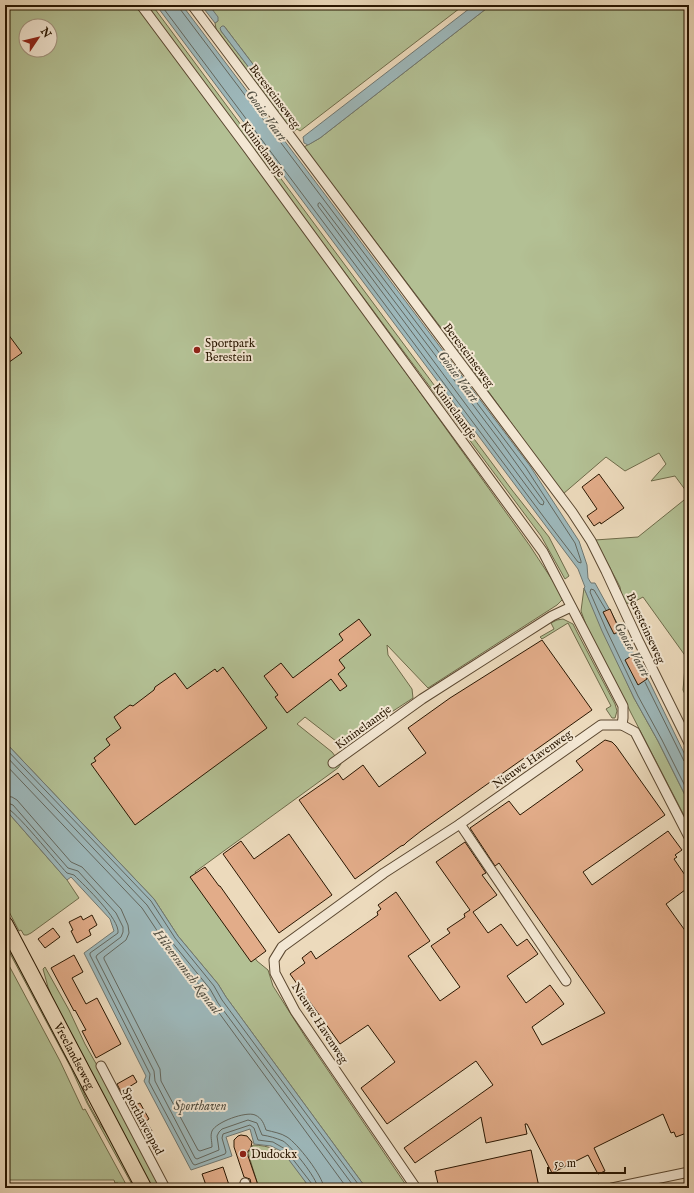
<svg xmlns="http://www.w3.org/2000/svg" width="694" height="1193" viewBox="0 0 694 1193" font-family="'IM FELL English',serif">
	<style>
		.green { fill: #b3c094; stroke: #6e6b4a; fill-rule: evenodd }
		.water { fill: #9db8bb; stroke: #6f7771 }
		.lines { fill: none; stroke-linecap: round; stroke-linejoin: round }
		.shore { stroke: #63675e; stroke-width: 1 }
		.building { fill: #e2ac89; stroke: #291601 }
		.street-casing { stroke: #5a4730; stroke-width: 11 }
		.primary-casing { stroke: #291601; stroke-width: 17 }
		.street { stroke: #f3e7d3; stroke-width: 9 }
		.primary { stroke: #ecdabc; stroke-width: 15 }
		.poi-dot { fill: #8f2418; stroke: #f3e7d3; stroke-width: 1.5 }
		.labels { text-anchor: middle; stroke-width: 4; stroke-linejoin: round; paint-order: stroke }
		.street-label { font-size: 12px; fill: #291601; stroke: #f3e7d3 }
		.poi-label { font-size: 12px; fill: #291601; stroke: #f3e7d3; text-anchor: start }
		.water-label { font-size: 13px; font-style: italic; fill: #524f42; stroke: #f3e7d3 }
	</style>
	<rect width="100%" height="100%" fill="#ecdabc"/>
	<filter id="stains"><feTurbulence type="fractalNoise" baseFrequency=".005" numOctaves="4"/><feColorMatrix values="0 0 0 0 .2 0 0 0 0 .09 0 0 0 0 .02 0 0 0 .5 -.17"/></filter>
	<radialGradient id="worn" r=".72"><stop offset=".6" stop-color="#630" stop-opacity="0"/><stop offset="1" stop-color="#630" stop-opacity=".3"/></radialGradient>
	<!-- green -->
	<g class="green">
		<path d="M5 5H138L250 155 530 546 564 598 557 605 428 688 387 645 388 655 412 689 413 698 341 745 305 717 297 724 332 752 341 764 338 768 195 872 257 961 268 970 273 986 306 1038 408 1188H366L226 997 218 984 178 936 154 899 5 742ZM26 26H50V50H26Z"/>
		<path d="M147 5H152L512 490 549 537 569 576 565 579 541 536 197 74Z"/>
		<path d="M209 5H464L300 131 297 129 293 132 217 34 215 23 218 21ZM224 26 293 117 296 123 292 124 221 31Z"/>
		<path d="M491 5H689V495L675 476 651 481 666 464 659 453 625 471 606 457 563 494 467 362 304 147 320 138Z"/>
		<path d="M689 496V661L643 597 630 604 623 602 620 587 617 581 595 540 638 537Z"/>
		<path d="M584 588 634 698 658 741 689 803V825L631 713 613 677 590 636 581 611Z"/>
		<path d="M563 619 573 624 577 632 615 704 617 711 615 718H612L606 709 611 706 568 623 542 639 540 637 554 629 551 623 557 620Z"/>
		<path d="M689 664V703L683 690 685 667Z"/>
		<path d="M5 809 67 880 79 898 31 933 27 935H24L21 930 19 931 5 904Z"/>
		<path d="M5 937 74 1069 88 1103 98 1121 116 1148 138 1188H134L87 1103 71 1068 5 944Z"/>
		<path d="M5 958 60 1061 83 1110 85 1109 128 1188H119L118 1183H115L114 1180H5Z"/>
		<path d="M45 967 69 1010 85 1044 112 1092 162 1188H150L58 1012 48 987 43 969Z"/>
		<path d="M253 1145C286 1146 292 1164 310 1188H226L246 1181 248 1185 257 1182 248 1153Z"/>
	</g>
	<!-- water -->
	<g class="water">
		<path d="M156 5H182L530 466 579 541 587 565 588 578 591 583H595L650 683 689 763V803L658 741 634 698 602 631 584 588 585 587 578 569Z"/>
		<path d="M201 5H209L218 17V21L215 23Z"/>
		<path d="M474 5H491L320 138 308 145 304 143 303 137Z"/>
		<path d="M222 26H224L293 117 296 122 292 124 221 31 220 28Z"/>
		<path d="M5 742 154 899 178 936 218 984 226 997 366 1188H310L283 1152 271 1146 254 1144 250 1129 226 1137 232 1156 191 1170 144 1081 146 1076 84 953 114 931 110 919 71 877 67 880 5 809Z"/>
	</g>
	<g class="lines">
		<!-- shore -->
		<g class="shore">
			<path d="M161 5 549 524 578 562 581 563V561L575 543 526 468 180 9 179 5"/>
			<path d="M320 203 498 438 544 502 543 505 540 504 318 206V204Z"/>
			<path d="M606 610 594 590 591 589 590 592 606 629 638 696 662 740 689 794"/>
			<path d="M645 682 684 761 689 763"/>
			<path d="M5 748 151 901 175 938 214 986 222 1000 361 1188"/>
			<path d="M5 755 147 905 171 941 210 989 218 1003 355 1188"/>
			<path d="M5 764 142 908 166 944 205 992 214 1006 347 1188"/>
			<path d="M5 796 12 797 17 800 71 862 82 867 121 909 128 925 129 933 126 940 104 957V959L160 1069 161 1081 198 1150 200 1151 212 1147C212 1141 210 1136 212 1131 216 1122 246 1111 255 1115 262 1118 264 1124 266 1130 273 1132 281 1133 287 1137 297 1143 323 1176 324 1188"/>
			<path d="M5 802 13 805 68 868 78 871 116 913 123 927V932L121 937 97 955 96 957 154 1071 155 1081 195 1158 197 1159 219 1150 217 1136 219 1132 222 1129 248 1120 257 1123 262 1135C269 1136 276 1138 283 1141 291 1146 317 1178 318 1188"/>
			<path d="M5 807C14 808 57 863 67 873L74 875C85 886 120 919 118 933L90 953V955L150 1074 149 1082 193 1164 195 1165 225 1154 226 1152 222 1138 223 1134 250 1125 254 1128 258 1140 273 1142 285 1149 312 1184 313 1188"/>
		</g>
	</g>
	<!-- building -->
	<g class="building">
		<path d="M5 330 22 353 5 365Z"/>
		<path d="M599 474 624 508 601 524 600 522 594 526 587 516 597 509 582 487Z"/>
		<path d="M610 609 620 631 614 634 603 612Z"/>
		<path d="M359 619 371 635 339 660 345 668 338 674 347 686 340 691 331 679 287 713 275 697 278 695 264 676 281 663 293 678 343 640 339 634Z"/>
		<path d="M542 640 592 710 421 831 407 842 404 845 401 846 355 879 299 800 338 773 343 780 363 765 379 787 426 753 408 728 450 698Z"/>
		<path d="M633 655 647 679 638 685 625 660Z"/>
		<path d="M223 667 267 728 135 825 91 764 96 761 94 758 110 745 106 739 121 728 114 717 130 705 133 706 154 690 155 687 175 673 187 689 215 669 217 672Z"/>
		<path d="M605 740 612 742 616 746 665 815 583 872 592 885 668 831 682 850 675 855 677 857 674 859 689 881V887L666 904 689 936V1132L676 1137 674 1132 671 1133 663 1114 594 1148 605 1171 598 1174 588 1155 552 1173 527 1124H525L527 1134 486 1143 481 1117 415 1163 404 1148 493 1085 476 1061 387 1124 361 1088 395 1062 368 1025 340 1044 290 974 305 963 302 958 311 951 316 959 378 915 377 912 381 909 378 905 396 892 430 941 408 956 440 1001 460 987 431 946 450 933 447 929 465 917 464 914 470 910 436 862 465 842 486 873 482 875 497 895 473 912 488 933 501 924 517 946 527 939 538 954 507 976 526 1003 550 985 564 1004 532 1027 542 1045 605 1013 499 863 495 866 470 828 509 801 520 815 583 770 576 761Z"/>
		<path d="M289 834 332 895 279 933 223 854 241 841 254 859Z"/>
		<path d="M205 867 219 886H220L266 951 251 962 190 877Z"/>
		<path d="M92 915 97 925 89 930 91 935 77 943 71 931 73 930 69 922 81 916 83 920Z"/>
		<path d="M53 928 60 937 45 948 38 939Z"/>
		<path d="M74 955 83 972 72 978 86 1004 97 998 121 1044 96 1058 82 1031 86 1030 75 1010 74 1011 51 968Z"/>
		<path d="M133 1075 137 1082 121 1092 117 1084Z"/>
		<path d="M140 1103 149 1119 146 1121 152 1131 145 1135 130 1108Z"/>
		<path d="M241 1135 247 1136 252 1142 251 1147 247 1153 259 1188H252L250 1179 244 1177 234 1147V1140L238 1136Z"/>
		<path d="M531 1150 539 1187 533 1188H439L435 1171Z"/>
		<path d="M223 1167 230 1188H207L202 1174Z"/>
	</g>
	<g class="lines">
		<!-- street casing -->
		<g class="street-casing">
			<g id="street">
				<path d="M141 5 249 150 543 552 623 706V718L622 725"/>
				<path d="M192 5 572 512 591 541 606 571 638 640 689 743"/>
				<path d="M333 763 422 699 552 616 571 607"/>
				<path d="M460 824 566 981"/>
				<path d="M101 1066 165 1188"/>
				<path d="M245 1183 246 1188"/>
				<path d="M416 1188 295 1011 275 973 274 960 282 947 384 873 460 824 601 725H622L635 732 689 837"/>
				<path d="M612 1188 689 1172"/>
			</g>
		</g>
		<!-- primary casing -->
		<g class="primary-casing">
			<g id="primary">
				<path id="s1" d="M5 924 144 1188"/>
			</g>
		</g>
		<!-- street -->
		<use href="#street" class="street"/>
		<!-- primary -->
		<use href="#primary" class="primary"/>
	</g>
	<!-- markers -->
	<g class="poi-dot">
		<circle cx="197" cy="350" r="4"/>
		<circle cx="243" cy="1154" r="4"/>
	</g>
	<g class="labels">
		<!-- street labels -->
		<g class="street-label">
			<text transform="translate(275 96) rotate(53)" y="4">Beresteinseweg</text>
			<text transform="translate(263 149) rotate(54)" y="4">Kininelaantje</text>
			<text transform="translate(469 355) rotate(53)" y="4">Beresteinseweg</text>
			<text transform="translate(455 411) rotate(54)" y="4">Kininelaantje</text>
			<text transform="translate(646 628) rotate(65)" y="4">Beresteinseweg</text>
			<text transform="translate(363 727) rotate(-36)" y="4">Kininelaantje</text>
			<text transform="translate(532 759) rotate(-35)" y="4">Nieuwe Havenweg</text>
			<text transform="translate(320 1023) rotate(57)" y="4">Nieuwe Havenweg</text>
			<text dy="4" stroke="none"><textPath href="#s1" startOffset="149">Vreelandseweg</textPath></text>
			<text transform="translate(143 1121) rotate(62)" y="4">Sporthavenpad</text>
		</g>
		<!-- poi labels -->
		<g class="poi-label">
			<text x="205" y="347">Sportpark<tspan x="205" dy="14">Berestein</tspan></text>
			<text x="251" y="1158">Dudockx</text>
		</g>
		<!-- water labels -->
		<g class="water-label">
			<text transform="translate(267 115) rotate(54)" y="5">Gooise Vaart</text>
			<text transform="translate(459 376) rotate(54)" y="5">Gooise Vaart</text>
			<text transform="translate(633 649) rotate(61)" y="5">Gooise Vaart</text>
			<text transform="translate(188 971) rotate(53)" y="5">Hilversumsch Kanaal</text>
			<text x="200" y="1110">Sporthaven</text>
		</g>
	</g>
	<!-- margin -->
	<rect width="694" height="1193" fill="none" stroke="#ecdabc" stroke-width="20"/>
	<rect x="6" y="6" width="682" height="1181" fill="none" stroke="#291601" stroke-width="2"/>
	<rect x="10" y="10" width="674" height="1173" fill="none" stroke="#291601"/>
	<!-- north arrow -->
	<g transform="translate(38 38) rotate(55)"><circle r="19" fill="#f3e7d3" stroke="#a2937f"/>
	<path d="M0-3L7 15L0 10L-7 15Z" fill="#8f2418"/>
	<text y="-6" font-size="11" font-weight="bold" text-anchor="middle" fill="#291601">N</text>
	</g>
	<!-- scale -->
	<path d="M548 1167v6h77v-6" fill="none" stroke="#291601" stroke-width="2"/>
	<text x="554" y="1167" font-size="12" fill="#291601" stroke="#f3e7d3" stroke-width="3" paint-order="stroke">50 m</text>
	<rect width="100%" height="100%" filter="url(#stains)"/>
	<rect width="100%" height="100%" fill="url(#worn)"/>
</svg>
